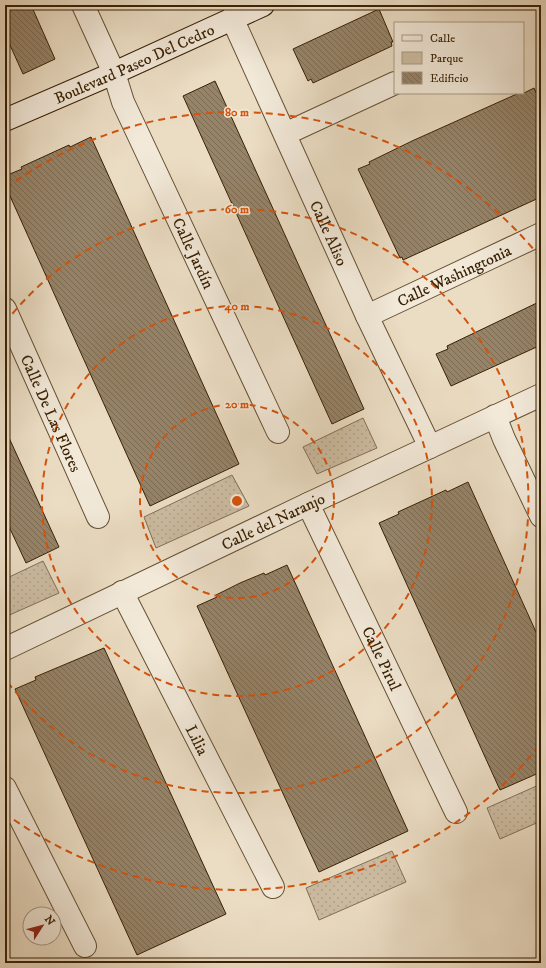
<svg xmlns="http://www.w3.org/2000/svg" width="546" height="968" viewBox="0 0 546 968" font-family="'IM FELL DW Pica',serif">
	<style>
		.green { fill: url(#green-dots); stroke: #836f54 }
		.building { fill: url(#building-back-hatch); stroke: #392104 }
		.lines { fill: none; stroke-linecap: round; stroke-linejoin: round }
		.street-casing { stroke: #665034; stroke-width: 24 }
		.secondary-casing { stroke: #392104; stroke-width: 24 }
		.street { stroke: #f2e9d9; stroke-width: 22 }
		.secondary { stroke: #f2e9d9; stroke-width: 22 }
		.ring { fill: none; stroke: #d6530b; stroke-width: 2; stroke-dasharray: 7 5 }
		.labels { text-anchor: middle; stroke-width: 3; stroke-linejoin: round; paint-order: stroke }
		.street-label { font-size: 16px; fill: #392104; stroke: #f2e9d9 }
		.centre { fill: #d6530b; stroke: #f2e9d9; stroke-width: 2 }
		.ring-label { font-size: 12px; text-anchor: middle; font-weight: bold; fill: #d6530b; stroke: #f2e9d9; stroke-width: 3; stroke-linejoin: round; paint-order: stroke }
	</style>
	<defs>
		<pattern id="green-dots" width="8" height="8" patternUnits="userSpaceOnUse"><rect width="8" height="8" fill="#cdbda3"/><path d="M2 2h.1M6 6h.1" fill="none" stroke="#b1a28b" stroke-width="1.8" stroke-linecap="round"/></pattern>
		<pattern id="building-back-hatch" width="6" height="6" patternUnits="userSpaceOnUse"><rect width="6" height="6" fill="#968368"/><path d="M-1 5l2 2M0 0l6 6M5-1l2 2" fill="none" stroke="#7b6b53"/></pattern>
	</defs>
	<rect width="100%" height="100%" fill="#ebddc4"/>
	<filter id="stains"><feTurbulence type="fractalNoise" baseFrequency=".005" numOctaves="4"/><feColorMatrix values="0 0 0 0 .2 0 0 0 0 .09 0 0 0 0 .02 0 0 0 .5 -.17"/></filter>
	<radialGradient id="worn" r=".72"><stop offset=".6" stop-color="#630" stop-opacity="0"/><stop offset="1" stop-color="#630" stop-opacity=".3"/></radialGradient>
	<!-- green -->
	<g class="green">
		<path d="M363 418 377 448 317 474 303 447Z"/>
		<path d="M232 475 249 506 156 548 144 517Z"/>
		<path d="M43 561 59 593 5 617V579Z"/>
		<path d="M541 784V821L500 839 487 808Z"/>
		<path d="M392 851 406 882 319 920 306 888Z"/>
	</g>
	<!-- building -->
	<g class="building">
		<path d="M5 5H31L55 59 23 74 5 34Z"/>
		<path d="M379 9 393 42H391L392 46 313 83 311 79 308 81 293 49Z"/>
		<path d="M215 81 364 409 332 424 183 96Z"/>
		<path d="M534 88 541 104V197L403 260 402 257 400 258 358 169 370 164 369 162 412 141 519 93H524Z"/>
		<path d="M91 137 239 464 150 506 5 185V176L22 169 21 167 69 145 70 147Z"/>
		<path d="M541 301V345L451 386 436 354 448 349 447 346Z"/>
		<path d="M5 429 59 547 26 563 5 518Z"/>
		<path d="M468 482 541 643V772L500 790 379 523 399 514 398 512 446 490 447 492Z"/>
		<path d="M287 565 408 831 319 872 197 606 217 597 216 595 240 583 264 573 265 575Z"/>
		<path d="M104 648 226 914 137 955 15 689 36 680 35 677Z"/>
	</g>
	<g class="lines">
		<!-- street casing -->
		<g class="street-casing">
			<g id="street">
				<path id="s1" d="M83 5 114 73 123 102 278 432"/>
				<path id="s2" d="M232 18 367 316 430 447"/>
				<path d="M285 134 395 83"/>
				<path id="s3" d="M5 309 98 517"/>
				<path id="s4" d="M367 316 541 234"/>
				<path d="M495 416 504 439 541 516"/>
				<path id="s5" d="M308 504 456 812"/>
				<path id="s6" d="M122 592 273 887"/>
				<path id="s7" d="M5 649 308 504 541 395"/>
				<path d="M5 788 85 946"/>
			</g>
		</g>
		<!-- secondary casing -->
		<g class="secondary-casing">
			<g id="secondary">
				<path id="s8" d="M5 120 114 73 263 5"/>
			</g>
		</g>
		<!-- street -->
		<use href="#street" class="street"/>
		<!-- secondary -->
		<use href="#secondary" class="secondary"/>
	</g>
	<!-- distance rings -->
	<g class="ring">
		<circle cx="237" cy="501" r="97"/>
		<circle cx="237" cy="501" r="195"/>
		<path d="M5 323A292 292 0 1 1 5 679"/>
		<path d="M539 746A389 389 0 0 1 6 814M6 188A389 389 0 0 1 539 256"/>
	</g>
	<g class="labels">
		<!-- street labels -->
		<g class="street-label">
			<text dy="6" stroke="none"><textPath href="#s8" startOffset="141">Boulevard Paseo Del Cedro</textPath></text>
			<text dy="6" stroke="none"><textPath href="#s2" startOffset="236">Calle Aliso</textPath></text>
			<text dy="6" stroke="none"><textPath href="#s1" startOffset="272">Calle Jardín</textPath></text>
			<text dy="6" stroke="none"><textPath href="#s4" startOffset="96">Calle Washingtonia</textPath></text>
			<text dy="6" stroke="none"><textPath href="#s3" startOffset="114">Calle De Las Flores</textPath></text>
			<text dy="6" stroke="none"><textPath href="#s7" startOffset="297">Calle del Naranjo</textPath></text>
			<text dy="6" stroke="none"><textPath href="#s5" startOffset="171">Calle Pirul</textPath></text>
			<text dy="6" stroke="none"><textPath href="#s6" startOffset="166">Lilia</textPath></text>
		</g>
	</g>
	<circle cx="237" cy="501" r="6" class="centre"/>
	<g class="ring-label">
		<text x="237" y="116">80 m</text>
		<text x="237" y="213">60 m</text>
		<text x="237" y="310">40 m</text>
		<text x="237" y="408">20 m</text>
	</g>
	<!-- margin -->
	<rect width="546" height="968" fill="none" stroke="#ebddc4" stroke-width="20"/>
	<rect x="6" y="6" width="534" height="956" fill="none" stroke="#392104" stroke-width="2"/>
	<rect x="10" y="10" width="526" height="948" fill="none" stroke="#392104"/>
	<!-- legend -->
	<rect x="394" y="22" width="130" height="72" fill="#f2e9d9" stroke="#a89984"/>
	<rect x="402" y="35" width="20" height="6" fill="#f2e9d9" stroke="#a89984"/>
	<text x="430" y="42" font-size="12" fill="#392104">Calle</text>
	<rect x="402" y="52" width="20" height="12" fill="#cdbda3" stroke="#a89984"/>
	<text x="430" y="62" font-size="12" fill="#392104">Parque</text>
	<rect x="402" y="72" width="20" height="12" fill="url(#building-back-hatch)" stroke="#a89984"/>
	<text x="430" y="82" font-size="12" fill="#392104">Edificio</text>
	<!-- north arrow -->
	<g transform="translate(42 926) rotate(54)"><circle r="19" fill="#f2e9d9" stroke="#a89984"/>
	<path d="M0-3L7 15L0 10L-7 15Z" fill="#8f2418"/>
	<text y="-6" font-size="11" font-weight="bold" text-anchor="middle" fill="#392104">N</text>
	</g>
	<rect width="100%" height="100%" filter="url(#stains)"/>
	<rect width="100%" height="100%" fill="url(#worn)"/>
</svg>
